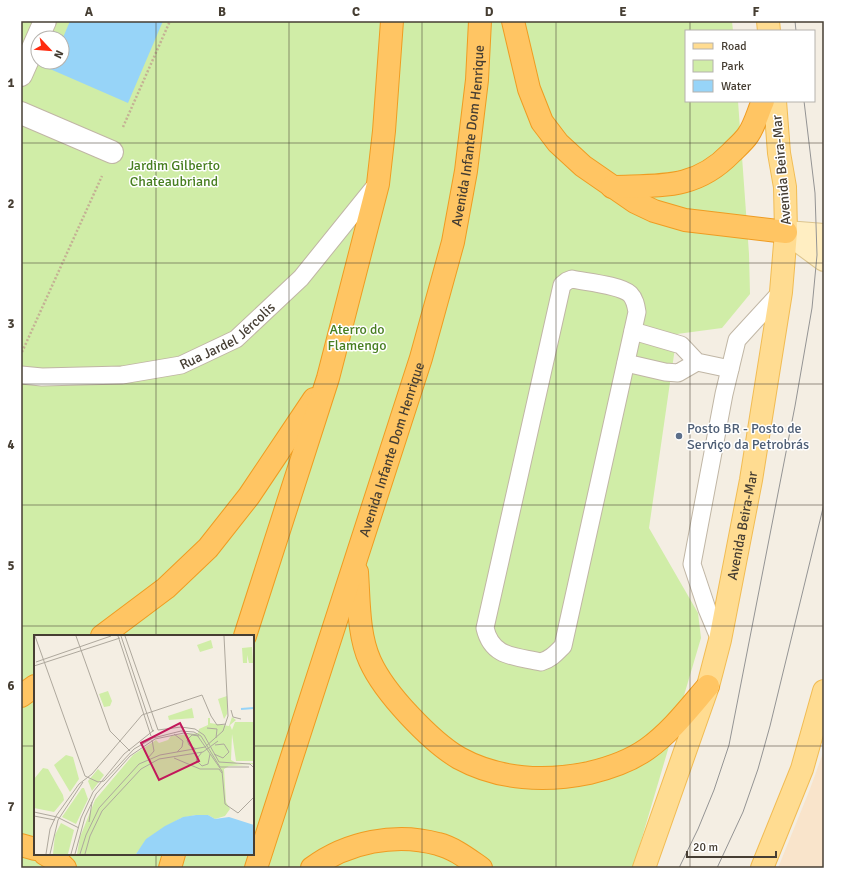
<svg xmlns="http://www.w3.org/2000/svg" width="845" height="889" viewBox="0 0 845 889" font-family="Signika,sans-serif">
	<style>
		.commercial { fill: #f9e4cb }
		.green { fill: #d0eda7; fill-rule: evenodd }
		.water { fill: #97d4f8 }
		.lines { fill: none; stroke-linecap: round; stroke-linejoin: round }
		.lane-casing { stroke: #c0b6a5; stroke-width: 19 }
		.street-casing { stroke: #c0b6a5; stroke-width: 24 }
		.secondary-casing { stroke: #dcc58f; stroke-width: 24 }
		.primary-casing { stroke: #f1bc54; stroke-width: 24 }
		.highway-casing { stroke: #ef9c22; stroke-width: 24 }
		.path { stroke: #c4b194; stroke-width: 2.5; stroke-dasharray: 2 2; stroke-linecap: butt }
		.lane { stroke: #fff; stroke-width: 17 }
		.street { stroke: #fff; stroke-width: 22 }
		.secondary { stroke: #ffeec2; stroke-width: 22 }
		.primary { stroke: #ffdc91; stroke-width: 22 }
		.highway { stroke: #ffc563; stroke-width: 22 }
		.tram { stroke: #949494; stroke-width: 1 }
		.grid { fill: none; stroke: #463e33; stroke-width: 1; stroke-opacity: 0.55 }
		.service-dot { fill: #5c6f8a; stroke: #fff; stroke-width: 1.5 }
		.labels { text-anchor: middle; stroke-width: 3; stroke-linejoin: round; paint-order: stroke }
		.street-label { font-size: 14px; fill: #463e33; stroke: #fff }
		.park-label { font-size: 14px; fill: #477e20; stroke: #fff }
		.service-label { font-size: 14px; fill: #4e5e75; stroke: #fff; text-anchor: start }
		.inset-river { fill: none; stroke: #97d4f8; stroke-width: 2 }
		.inset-road { fill: none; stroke: #aea89d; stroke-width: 1 }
		.view { fill: #c2185b; fill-opacity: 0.15; stroke: #c2185b; stroke-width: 2 }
		.inset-edge { fill: none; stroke: #463e33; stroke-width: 2 }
		.neatline { fill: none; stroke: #463e33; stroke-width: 1.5 }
		.grid-label { font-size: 13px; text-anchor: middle; font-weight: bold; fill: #463e33 }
	</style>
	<rect width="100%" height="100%" fill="#f4eee3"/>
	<!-- commercial -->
	<path class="commercial" d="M824 750V868H778L810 789Z"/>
	<!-- green -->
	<path class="green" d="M21 21H732L733 31H686V101H738L749 254 750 294 722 328 677 334 649 528 698 613 701 638 633 868H21ZM38 38H62V62H38ZM35 636H253V854H35Z"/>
	<!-- water -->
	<path class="water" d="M70 21H163L128 103 50 69 53 62H62V40Z"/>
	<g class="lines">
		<!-- lane casing -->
		<g class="lane-casing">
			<g id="lane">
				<path d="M572 279C586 282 620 285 630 294 635 299 636 306 637 312L563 646C556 653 551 659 541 662 515 656 492 658 485 628L562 285 567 281Z"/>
				<path d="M633 331 681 345 697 362 730 369"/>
				<path d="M626 363 665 372 678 373 697 362"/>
				<path id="s1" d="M21 375 42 377 122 375 181 365 236 339 301 278 376 185"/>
				<path d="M720 640 707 609 692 564 724 394 737 340 781 292"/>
			</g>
		</g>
		<!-- street casing -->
		<g class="street-casing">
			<g id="street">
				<path d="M21 75 45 21"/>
				<path d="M21 113 112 152"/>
			</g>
		</g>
		<!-- secondary casing -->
		<g class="secondary-casing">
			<g id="secondary">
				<path d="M786 232 824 260"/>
				<path d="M786 232 824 235"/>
			</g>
		</g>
		<!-- primary casing -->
		<g class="primary-casing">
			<g id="primary">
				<path d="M768 21 769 31"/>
				<path id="s2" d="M644 868 708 686 720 640 751 480 781 292 786 232 785 187 779 153 775 101"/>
				<path d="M762 868 802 769 824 691"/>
			</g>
		</g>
		<!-- highway casing -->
		<g class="highway-casing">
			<g id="highway">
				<path d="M513 21 529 89 542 122 558 143 583 166 635 202 654 211 685 220 786 232"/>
				<path d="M612 187C661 185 695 190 731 153 737 147 744 141 748 135 755 125 758 112 763 101"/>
				<path d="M357 572C359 600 358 635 370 661 379 681 394 699 409 715 424 731 440 747 459 758 499 780 546 782 589 773 610 768 630 761 647 749 671 732 689 708 708 686"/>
				<path d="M102 636 166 588 208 548 249 496 314 399"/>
				<path d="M245 636 328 378 378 184 384 131 392 21"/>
				<path d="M21 696 35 686"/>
				<path d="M21 845 35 849"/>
				<path d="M45 854 60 863 65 868"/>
				<path d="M170 868 174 854"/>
				<path id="s3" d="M256 868 421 358 453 242 466 171 477 80 480 21"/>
				<path d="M312 868C347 842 396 832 438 844 454 848 468 859 481 868"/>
			</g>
		</g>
		<!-- path -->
		<g class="path">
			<path d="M123 127 170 21"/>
			<path d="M22 352 102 176"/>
		</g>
		<!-- lane -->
		<use href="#lane" class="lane"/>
		<!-- street -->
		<use href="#street" class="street"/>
		<!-- secondary -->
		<use href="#secondary" class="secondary"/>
		<!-- primary -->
		<use href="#primary" class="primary"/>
		<!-- highway -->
		<use href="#highway" class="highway"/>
		<!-- tram -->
		<g class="tram">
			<path d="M795 21 796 31"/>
			<path d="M679 868 698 829 714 790 729 745 795 406 812 308 817 255 815 193 804 101"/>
			<path d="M717 868 743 812 758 769 770 726 824 504"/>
		</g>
	</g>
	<!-- grid -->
	<path class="grid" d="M156 21V636M289 21V868M422 21V868M556 21V868M690 21V31M690 101V868M21 143H824M21 263H824M21 384H824M21 505H824M21 626H824M21 746H35M253 746H824M156 854V868"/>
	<!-- markers -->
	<circle class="service-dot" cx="679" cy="436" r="4"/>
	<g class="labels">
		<!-- street labels -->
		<g class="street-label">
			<text dy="5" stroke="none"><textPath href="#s3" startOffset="764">Avenida Infante Dom Henrique</textPath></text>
			<text transform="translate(781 170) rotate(-95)" y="5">Avenida Beira-Mar</text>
			<text dy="5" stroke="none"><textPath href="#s1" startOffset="216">Rua Jardel Jércolis</textPath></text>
			<text dy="5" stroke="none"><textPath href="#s3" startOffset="440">Avenida Infante Dom Henrique</textPath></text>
			<text dy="5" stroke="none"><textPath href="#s2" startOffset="357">Avenida Beira-Mar</textPath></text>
		</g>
		<!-- park labels -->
		<g class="park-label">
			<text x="174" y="170">Jardim Gilberto<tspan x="174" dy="16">Chateaubriand</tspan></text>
			<text x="357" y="334">Aterro do<tspan x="357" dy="16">Flamengo</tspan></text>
		</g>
		<!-- service labels -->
		<g class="service-label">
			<text x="687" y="433">Posto BR - Posto de<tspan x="687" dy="16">Serviço da Petrobrás</tspan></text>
		</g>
	</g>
	<!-- overview -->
	<g transform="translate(34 635)">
		<rect width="220" height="220" fill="#f4eee3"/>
		<path d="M177 5 179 13 166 17 163 10ZM218 12 219 28H215L213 20V28H209L208 13ZM74 56 78 66 76 71 70 72 65 59ZM193 61V79L190 84 184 64ZM158 73 160 83 135 85 134 81ZM198 82 202 85 196 90 198 95 201 87H219L220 126H202L198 99 197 125 204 129 220 128V130L218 129H197L215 130 195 131 190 134 192 167 196 174 191 181 181 184 174 180H162L147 183 114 203 102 219H43L46 202 61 165 99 120 122 105 125 108 134 105 137 101 164 98 165 94 174 90V83H176V88L195 91ZM32 120 39 122 45 144 36 157 20 130ZM9 133 14 134 29 160 30 165 20 177 0 173V144ZM64 134 70 140 58 156 54 146ZM48 153H50L54 164 42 189 28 182ZM27 188 40 195 34 219H19L21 200Z" fill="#d0eda7"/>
		<path d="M162 180H174L181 184 195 182 220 190V219H102L112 204 131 191 149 182Z" fill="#97d4f8"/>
		<path class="inset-river" d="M207 74 220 73"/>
		<path class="inset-road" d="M1 1 51 141 64 147 70 146 100 114 119 103 147 96 160 97 167 101 186 132H215M42 1 76 96 96 116M84 1 117 101M87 1 119 97M91 1 124 95 147 92 161 94 170 100 185 127 216 129 220 133M2 27 77 1M0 31 86 3M197 75 199 82 207 84M177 81 183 90 192 89M173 93 183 94 182 103M140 99 149 106 148 112 143 117M162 114 155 110 153 105 158 100 165 101M168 117 162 125 168 131 174 129 176 119M180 119 189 123 195 117 190 109 181 110M114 123 120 116 118 105M140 123 166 134H185L188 138M0 177 23 182 45 193M0 181 21 185M55 187 58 167M12 219 16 194 22 181 45 149 58 139 108 80 168 60 177 81M16 219 24 185 49 147M37 219 47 183 59 157 90 119 120 95M41 219 51 182 62 159 96 121 121 104 150 98 163 100 188 136 191 169 204 178 220 162M46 219 52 200 65 173 105 129 126 120 171 112 189 96 194 81 190 1M51 219 56 201 68 176 107 134 125 124 169 117 184 106"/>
		<path class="view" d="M146 88 165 126 125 145 107 108Z"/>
		<rect width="220" height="220" class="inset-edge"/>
	</g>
	<!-- border -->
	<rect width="845" height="889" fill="none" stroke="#ffffff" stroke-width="44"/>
	<!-- legend -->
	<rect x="685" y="30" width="130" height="72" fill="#ffffff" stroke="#b5b2ad"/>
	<rect x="693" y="43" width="20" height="6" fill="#ffdc91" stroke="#b5b2ad"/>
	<text x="721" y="50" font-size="12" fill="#463e33">Road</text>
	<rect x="693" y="60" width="20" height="12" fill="#d0eda7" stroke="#b5b2ad"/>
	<text x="721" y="70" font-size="12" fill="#463e33">Park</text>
	<rect x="693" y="80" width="20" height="12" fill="#97d4f8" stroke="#b5b2ad"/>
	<text x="721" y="90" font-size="12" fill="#463e33">Water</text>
	<!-- north arrow -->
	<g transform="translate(50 50) rotate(116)"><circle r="19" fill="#ffffff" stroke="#b5b2ad"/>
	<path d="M0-3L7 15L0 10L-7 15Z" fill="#ff2a0f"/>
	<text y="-6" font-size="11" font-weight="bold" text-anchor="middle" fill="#463e33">N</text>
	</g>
	<!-- scale -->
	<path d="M687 851v6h89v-6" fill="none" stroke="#463e33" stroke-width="2"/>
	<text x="693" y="851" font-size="12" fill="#463e33" stroke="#ffffff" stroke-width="3" paint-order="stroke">20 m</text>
	<rect x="22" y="22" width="801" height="845" class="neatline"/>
	<g class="grid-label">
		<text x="89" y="16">A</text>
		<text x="222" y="16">B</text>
		<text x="356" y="16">C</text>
		<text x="489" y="16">D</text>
		<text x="623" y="16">E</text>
		<text x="756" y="16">F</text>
		<text x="11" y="87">1</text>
		<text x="11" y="208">2</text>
		<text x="11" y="328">3</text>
		<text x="11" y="449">4</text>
		<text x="11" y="570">5</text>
		<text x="11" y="690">6</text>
		<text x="11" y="811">7</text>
	</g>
</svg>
